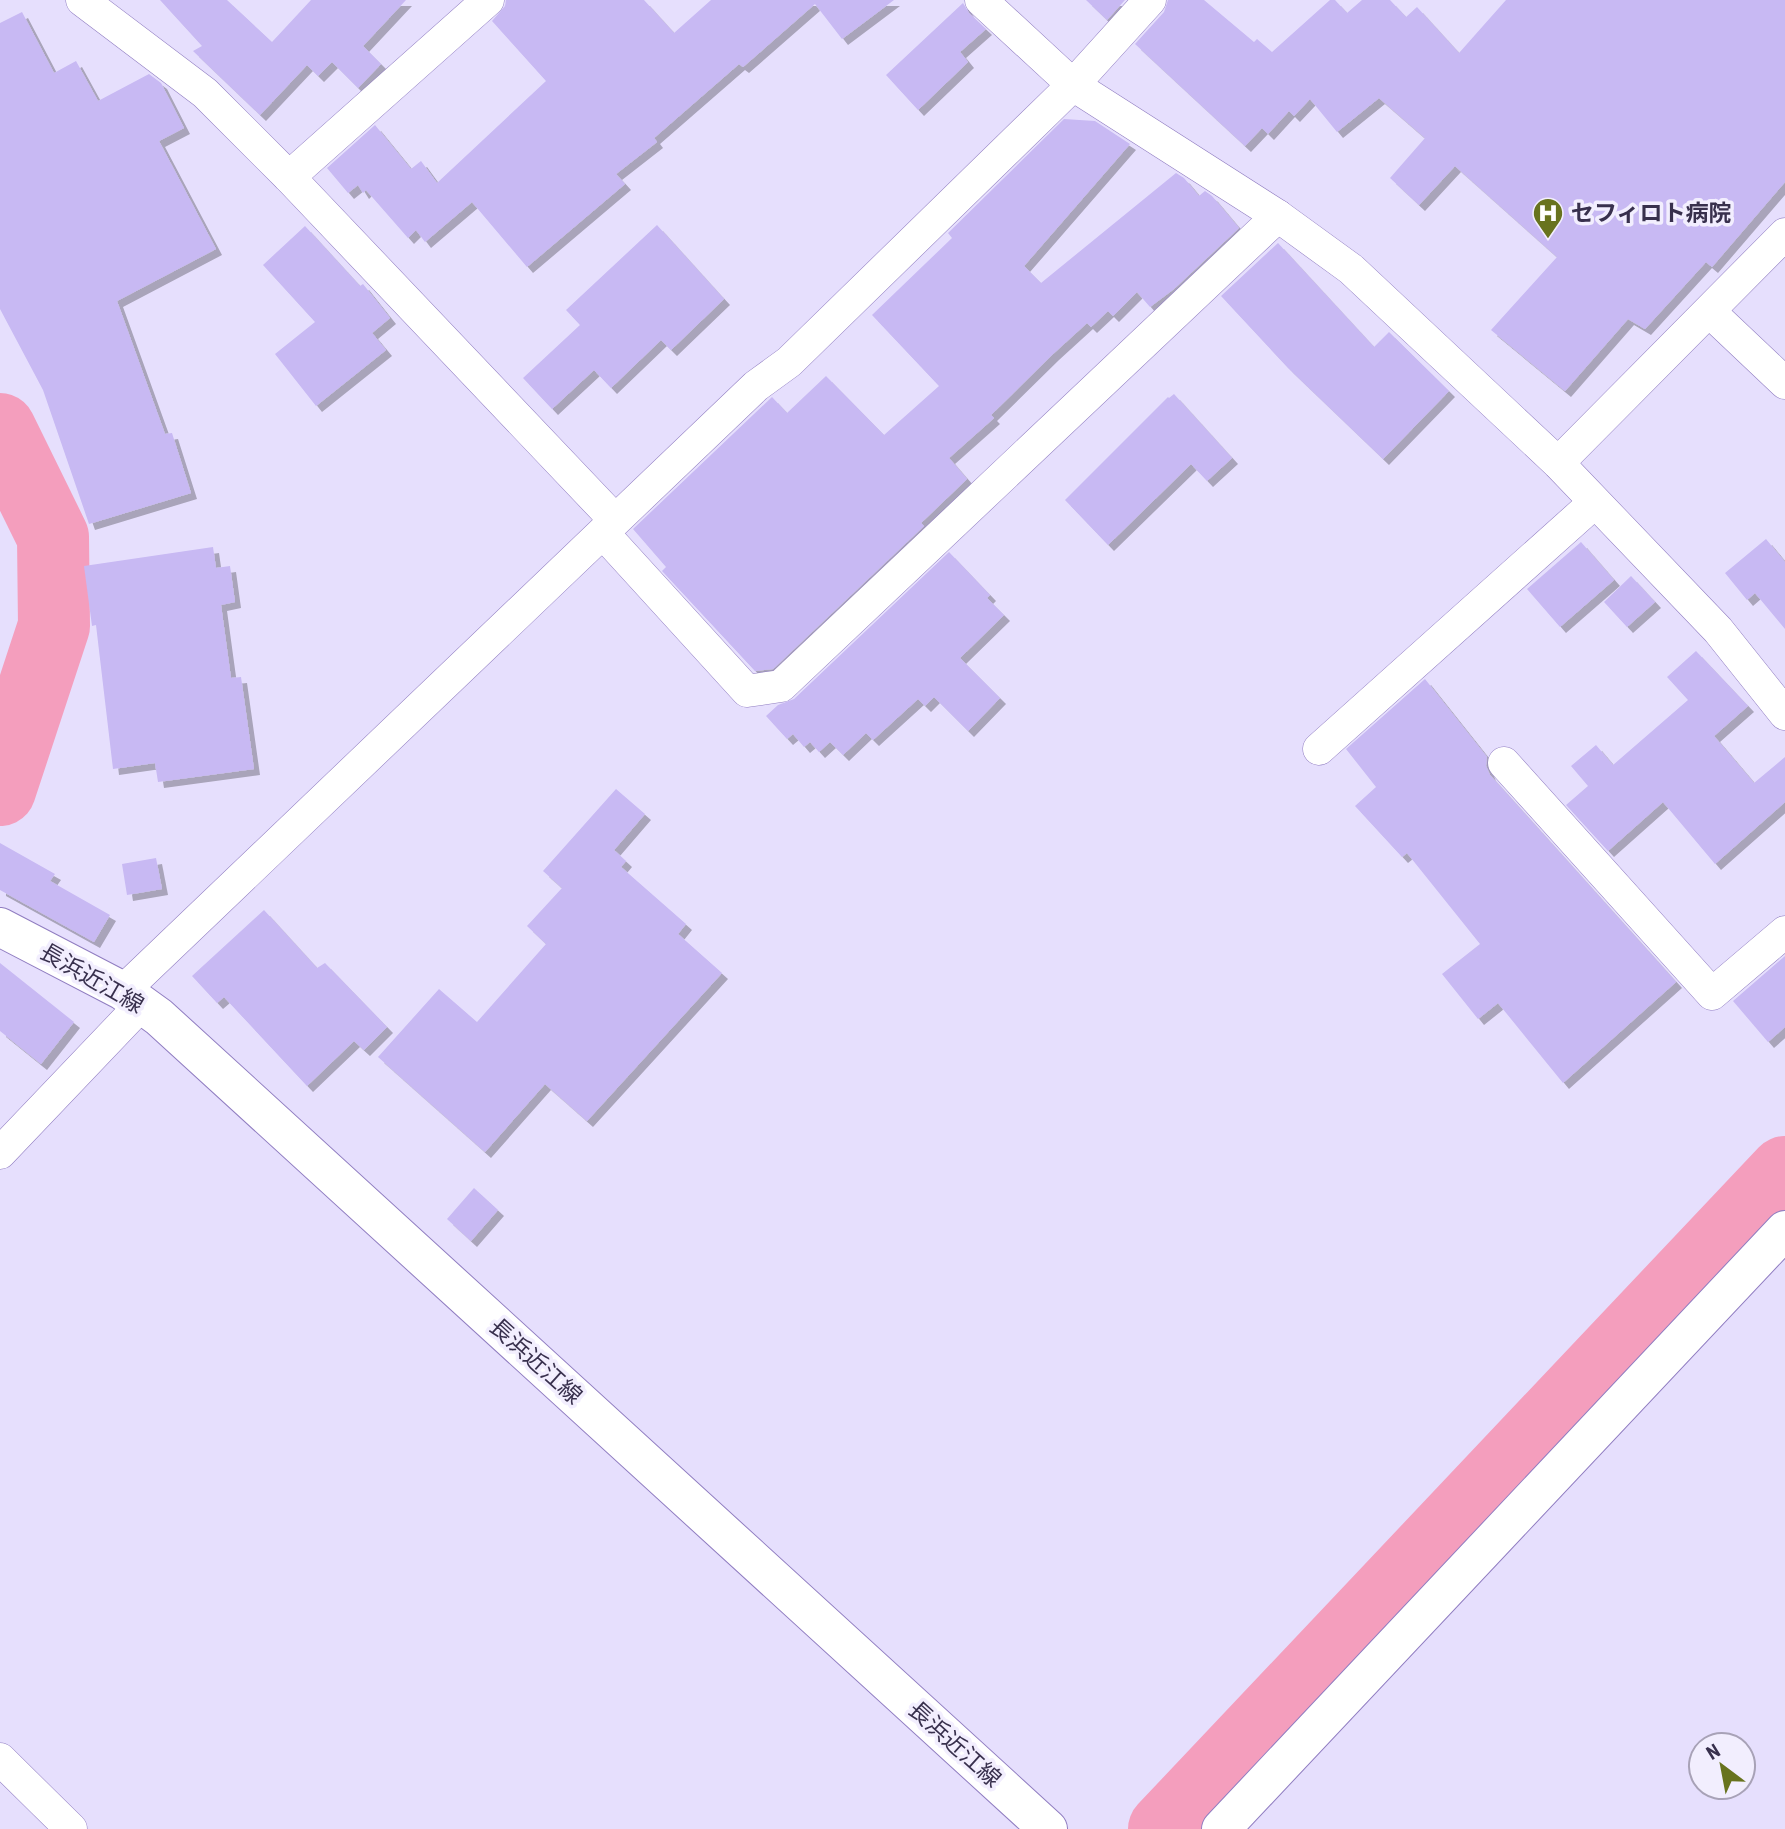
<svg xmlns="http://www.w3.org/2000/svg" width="1785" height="1829" viewBox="0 0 1785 1829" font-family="'Roboto Condensed','Noto Sans JP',sans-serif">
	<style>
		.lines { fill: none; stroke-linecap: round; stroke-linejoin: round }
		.river { stroke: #f49ebd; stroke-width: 72 }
		.building { fill: #c8b9f3; filter: url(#shadow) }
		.minor-casing { stroke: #907dc1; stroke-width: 33 }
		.tertiary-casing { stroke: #907dc1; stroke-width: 40 }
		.secondary-casing { stroke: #907dc1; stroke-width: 40 }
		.minor { stroke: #fff; stroke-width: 32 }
		.tertiary { stroke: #fff; stroke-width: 38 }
		.secondary { stroke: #fff; stroke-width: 38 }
		.labels { text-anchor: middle; stroke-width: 7; stroke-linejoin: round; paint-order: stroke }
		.poi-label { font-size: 23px; font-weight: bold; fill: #38304d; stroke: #f2eefe; text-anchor: start }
		.street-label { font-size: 23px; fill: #38304d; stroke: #f2eefe }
	</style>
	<defs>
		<filter id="shadow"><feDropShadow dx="6" dy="6" stdDeviation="0" flood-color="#0004"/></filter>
	</defs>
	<rect width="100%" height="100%" fill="#e6dffd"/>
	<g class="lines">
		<!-- river -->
		<g class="river">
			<path d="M0 429 53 537 54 626 0 790"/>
			<path d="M1164 1829 1785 1172"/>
		</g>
	</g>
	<!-- building -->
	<g class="building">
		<path d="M160 0H227L272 42 311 0H406L363 46 381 64 358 88 332 62 318 76 307 65 260 115 193 51 202 46Z"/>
		<path d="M506 0H644L674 33 711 0H894L842 39 815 4 743 67 739 64 654 138 657 142 616 174 625 184 527 267 472 202 425 242 416 230 408 238 366 190 363 193 358 185 348 193 327 168 375 125 411 169 421 161 437 183 546 81 492 21 505 6Z"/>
		<path d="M1086 0H1125L1107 20Z"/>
		<path d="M1168 0H1204L1254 42 1257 39 1272 52 1330 0H1335L1347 13 1362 0H1390L1406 17 1417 7 1459 53 1506 0H1785V182L1712 267 1706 262 1645 329 1628 319 1565 391 1491 330 1557 257 1455 166 1419 205 1390 178 1425 138 1379 98 1337 132 1310 99 1294 116 1289 111 1268 134 1262 128 1245 146 1135 44 1164 12Z"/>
		<path d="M963 3 969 13 986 29 960 52 968 62 918 110 886 75Z"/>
		<path d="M22 12 54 73 76 61 98 101 149 74 161 83 184 128 159 141 216 249 117 301 165 434 172 433 191 493 89 524 43 390 0 309V23Z"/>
		<path d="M1064 119 1095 121 1130 144 1024 266 1041 283 1176 173 1184 178 1199 196 1205 191 1212 196 1239 228 1174 289 1150 307 1137 292 1113 316 1108 311 1091 327 1087 323 1053 354 991 415 994 418 949 458 967 479 921 523 924 526 773 669 755 671 662 571 666 567 633 529 772 397 787 413 826 376 884 435 939 386 872 315 952 238 948 233Z"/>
		<path d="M657 225 724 299 671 350 661 340 611 388 594 370 552 409 523 378 580 325 566 310Z"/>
		<path d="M305 226 360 286 363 284 390 318 372 333 386 350 316 406 275 354 315 322 263 265Z"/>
		<path d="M1278 243 1374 347 1389 332 1449 391 1383 459 1288 368 1221 296Z"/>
		<path d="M1174 394 1232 458 1207 481 1191 464 1108 545 1065 500 1168 397 1169 398Z"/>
		<path d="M1766 539 1785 562V629L1755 593 1747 600 1725 573Z"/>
		<path d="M1581 542 1614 580 1560 627 1527 589Z"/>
		<path d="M213 547 216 568 230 566 235 602 221 605 231 678 241 677 254 769 158 782 155 763 113 769 96 625 92 626 84 566Z"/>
		<path d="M949 552 990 595 987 598 1004 615 960 658 1000 698 968 731 934 697 925 706 918 699 873 740 866 733 843 755 830 742 819 752 810 742 804 747 793 734 787 739 766 716 778 705 794 699Z"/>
		<path d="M1631 576 1655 602 1627 627 1604 602Z"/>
		<path d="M1696 651 1748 706 1714 736 1754 783 1785 757V802L1715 864 1663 802 1608 851 1566 805 1588 786 1571 766 1596 745 1613 765 1688 700 1667 677Z"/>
		<path d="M1425 679 1487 757 1486 766 1490 775 1676 982 1563 1083 1498 1003 1478 1019 1442 974 1480 944 1407 853 1402 857 1355 806 1376 787 1346 749Z"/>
		<path d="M616 789 645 814 614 850 626 861 621 867 686 924 678 934 722 973 587 1121 545 1084 485 1152 378 1057 439 989 477 1022 546 944 527 926 562 888 543 871Z"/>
		<path d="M0 843 55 874 50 881 110 915 94 942 0 890Z"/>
		<path d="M156 858 162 889 127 895 122 864Z"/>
		<path d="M264 910 317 968 325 963 387 1027 364 1050 354 1041 307 1086 224 997 217 1003 192 976Z"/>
		<path d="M1785 956V1027L1768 1042 1733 1001Z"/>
		<path d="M0 963 74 1022 41 1064 0 1031Z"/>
		<path d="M474 1188 498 1210 471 1241 447 1219Z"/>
	</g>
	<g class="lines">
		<!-- minor casing -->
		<g class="minor-casing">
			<g id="minor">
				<path d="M82 0 205 93 289 177 615 520"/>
				<path d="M981 0 1073 85 1278 216 1351 269 1558 463 1718 630 1785 714"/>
				<path d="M289 177 488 0"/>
				<path d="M1710 312 1785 383"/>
				<path d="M1558 463 1785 234"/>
				<path d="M603 533 747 691 781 686 1278 216"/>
				<path d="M1319 749 1594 503"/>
				<path d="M1504 763 1712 994 1785 932"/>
				<path d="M123 991 756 386 789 362 1073 85 1150 0"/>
				<path d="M0 1153 142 1004"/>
				<path d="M0 1759 71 1829"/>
			</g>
		</g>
		<!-- tertiary casing -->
		<g class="tertiary-casing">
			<path id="tertiary" d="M1221 1829 1785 1230"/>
		</g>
		<!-- secondary casing -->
		<g class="secondary-casing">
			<path id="secondary" d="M0 927 123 991 159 1017 1048 1829"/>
		</g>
		<!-- minor -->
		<use href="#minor" class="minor"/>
		<!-- tertiary -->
		<use href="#tertiary" class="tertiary"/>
		<!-- secondary -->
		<use href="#secondary" class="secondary"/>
	</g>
	<!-- icons -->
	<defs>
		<g id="hospital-pin" transform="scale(1.575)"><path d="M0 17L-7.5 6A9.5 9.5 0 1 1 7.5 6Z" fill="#68731e" stroke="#f2eefe"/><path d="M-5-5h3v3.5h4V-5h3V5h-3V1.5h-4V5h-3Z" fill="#fff"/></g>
	</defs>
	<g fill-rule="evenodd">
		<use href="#hospital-pin" x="1548" y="213"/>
	</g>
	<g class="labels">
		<!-- poi labels -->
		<g class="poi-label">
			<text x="1571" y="221">セフィロト病院</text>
		</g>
		<!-- street labels -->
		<g class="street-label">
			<text transform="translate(92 978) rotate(30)" y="8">長浜近江線</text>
			<text transform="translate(536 1361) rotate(42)" y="8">長浜近江線</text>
			<text transform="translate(955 1744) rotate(42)" y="8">長浜近江線</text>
		</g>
	</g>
	<!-- north arrow -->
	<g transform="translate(1722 1766) rotate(328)"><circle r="33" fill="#f2eefe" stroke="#a8a2b7" stroke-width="2"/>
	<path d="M0-5L12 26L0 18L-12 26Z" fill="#68731e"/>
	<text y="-10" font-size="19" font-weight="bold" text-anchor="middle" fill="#38304d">N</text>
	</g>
</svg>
